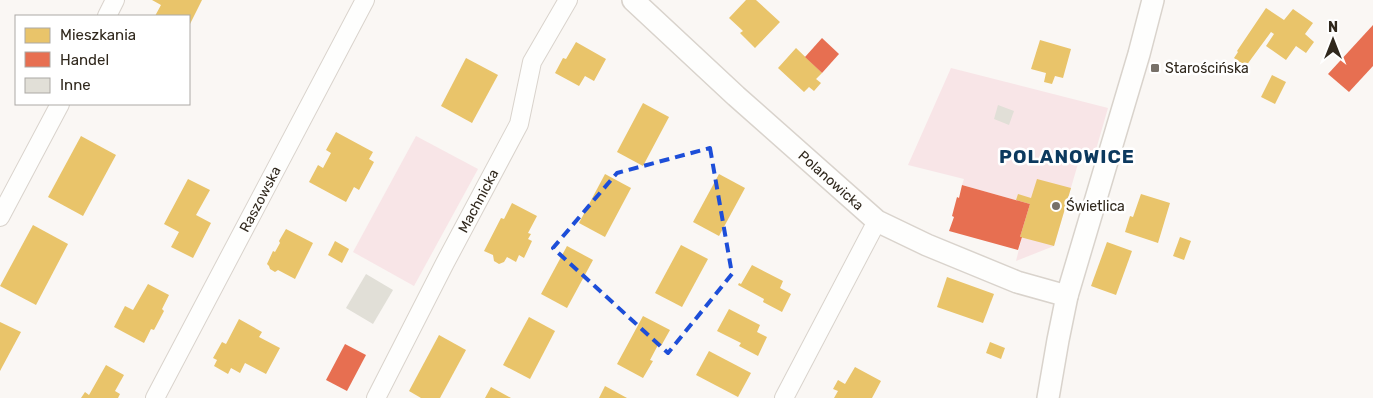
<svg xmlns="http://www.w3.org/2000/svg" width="1373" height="398" viewBox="0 0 1373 398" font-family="Rubik,sans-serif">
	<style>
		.green { fill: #f8e5e7 }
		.homes { fill: #e9c46a }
		.shops { fill: #e76f51 }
		.building { fill: #e1dfd7 }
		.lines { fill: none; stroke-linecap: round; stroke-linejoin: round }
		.minor-casing { stroke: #d9d3cc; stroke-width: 20 }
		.tertiary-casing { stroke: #d9d3cc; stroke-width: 24 }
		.minor { stroke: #fefefd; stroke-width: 18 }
		.tertiary { stroke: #fefefd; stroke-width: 21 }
		.marked { fill: none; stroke: #1d4ed8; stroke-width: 4; stroke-dasharray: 10 6; stroke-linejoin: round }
		.poi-dot { fill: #777068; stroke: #fff; stroke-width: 2 }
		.labels { text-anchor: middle; stroke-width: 5; stroke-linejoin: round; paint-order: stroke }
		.poi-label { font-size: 14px; fill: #30281d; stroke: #fff; text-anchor: start }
		.street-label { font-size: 14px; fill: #30281d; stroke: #fff }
		.district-label { font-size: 19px; font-weight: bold; letter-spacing: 1px; fill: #0c395e; stroke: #fff }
	</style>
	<rect width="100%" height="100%" fill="#faf7f4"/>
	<!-- green -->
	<g class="green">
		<path d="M951 68 1108 108 1095 153 1082 150 1054 246 1016 261 1022 237H1020L1030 204 962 185 964 179 908 165Z"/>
		<path d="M416 136 478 169 414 286 353 252Z"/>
	</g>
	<!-- homes -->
	<g class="homes">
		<path d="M152 0H202L189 26V16H155L161 5Z"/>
		<path d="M746 0H756L780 22 755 48 740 33 743 31 729 18Z"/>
		<path d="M1266 8 1284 20 1293 9 1313 23 1305 34 1314 42 1306 53 1296 46 1286 60 1266 46 1274 34 1271 32 1246 66 1234 58 1238 52 1237 51Z"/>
		<path d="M1040 40 1071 49 1063 78 1055 76 1052 84 1044 82 1046 73 1031 69Z"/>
		<path d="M576 42 606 59 594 81 585 76 579 86 555 73 563 58 566 59Z"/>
		<path d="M796 48 822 73 816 79 821 83 814 91 809 87 804 92 778 68Z"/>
		<path d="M466 58 498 75 472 123 441 106Z"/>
		<path d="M1272 75 1286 82 1275 104 1261 97Z"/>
		<path d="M643 103 669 117 643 166 617 152Z"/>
		<path d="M336 132 373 152 369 159 374 162 359 190 354 187 346 202 309 182 318 165 323 168 331 153 326 150Z"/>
		<path d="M81 136 116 155 83 216 48 197Z"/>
		<path d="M605 174 631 188 605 237 579 223Z"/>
		<path d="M719 174 745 188 719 236 693 222Z"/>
		<path d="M188 179 210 190 196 215 211 223 193 258 171 247 179 232 164 224Z"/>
		<path d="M1037 179 1071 188 1054 246 1020 237 1030 204 1016 200 1018 194 1031 198Z"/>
		<path d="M1141 194 1170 203 1158 243 1125 232 1130 216 1133 217Z"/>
		<path d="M512 203 537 216 528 233 531 234 528 239 532 241 524 258 519 255 516 262 507 257 504 262 499 264 494 261 493 255 484 251 501 218 504 219Z"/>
		<path d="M33 225 68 244 36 305 0 286Z"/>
		<path d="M286 229 313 243 295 279 278 270 275 272 270 269 269 266 267 264 273 251 275 252 280 243 279 241Z"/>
		<path d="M1180 237 1191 241 1184 260 1173 256Z"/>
		<path d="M335 241 349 249 342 263 328 255Z"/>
		<path d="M1107 242 1132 251 1116 295 1091 286Z"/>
		<path d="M681 245 708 259 682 307 655 293Z"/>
		<path d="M567 246 593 260 567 308 541 294Z"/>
		<path d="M752 265 783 281 780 288 791 294 782 312 763 302 764 299 738 285 739 283 741 284Z"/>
		<path d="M947 277 994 294 983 323 937 307Z"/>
		<path d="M148 284 169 295 162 309 164 311 154 330 151 329 144 343 114 327 125 306 133 310Z"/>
		<path d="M729 309 760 325 757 332 767 337 758 356 739 346 741 343 717 331Z"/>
		<path d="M643 316 670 330 661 346 658 345 650 360 653 361 643 378 617 364Z"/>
		<path d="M529 317 555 331 530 379 503 365Z"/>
		<path d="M239 319 262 332 259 337 280 348 266 374 245 363 240 373 231 368 228 374 214 366 217 360 213 358 222 342 226 344Z"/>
		<path d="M0 322 21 332 0 371Z"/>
		<path d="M439 335 466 350 440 398H421L409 391Z"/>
		<path d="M990 342 1005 348 1001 359 986 353Z"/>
		<path d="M709 351 751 373 738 397 696 375Z"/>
		<path d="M106 365 124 375 115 391 120 394 118 398H81L85 392 89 395Z"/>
		<path d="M855 367 881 381 872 398H834L838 391 833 389 838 380 845 384Z"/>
		<path d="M605 386 627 398H599Z"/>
		<path d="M491 387 511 398H485Z"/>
	</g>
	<!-- shops -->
	<g class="shops">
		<path d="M1373 25V66L1349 92 1328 74Z"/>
		<path d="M822 38 839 54 822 73 805 57Z"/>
		<path d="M962 185 1030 204 1020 237H1022L1018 250 949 231 954 217 952 216 957 197 959 198Z"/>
		<path d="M345 344 366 355 347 391 326 380Z"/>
	</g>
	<!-- building -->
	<g class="building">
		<path d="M998 105 1014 111 1009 125 994 119Z"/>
		<path d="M366 274 393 290 373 324 346 308Z"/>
	</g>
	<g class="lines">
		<!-- minor casing -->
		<g class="minor-casing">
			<g id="minor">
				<path d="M107 16 115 0"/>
				<path d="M0 217 60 104"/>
				<path id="s1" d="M155 398 365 0"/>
				<path id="s2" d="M376 398 445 263 519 124 532 62 568 0"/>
				<path d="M784 398 877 221"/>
			</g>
		</g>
		<!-- tertiary casing -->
		<g class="tertiary-casing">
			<g id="tertiary">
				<path id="s3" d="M633 0 736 96 877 221 927 245 1017 282 1067 296"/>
				<path d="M1048 398 1058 340 1067 296 1139 54 1153 0"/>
			</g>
		</g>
		<!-- minor -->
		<use href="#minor" class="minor"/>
		<!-- tertiary -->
		<use href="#tertiary" class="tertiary"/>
	</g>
	<!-- marked area -->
	<path class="marked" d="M710 148 732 274 668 353 553 248 617 173Z"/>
	<!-- markers -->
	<g class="poi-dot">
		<rect x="1150" y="63" width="10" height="10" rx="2.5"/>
		<circle cx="1056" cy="206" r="5"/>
	</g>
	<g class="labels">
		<!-- poi labels -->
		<g class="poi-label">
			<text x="1165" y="73">Starościńska</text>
			<text x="1066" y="211">Świetlica</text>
		</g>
		<!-- street labels -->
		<g class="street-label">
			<text dy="5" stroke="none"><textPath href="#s3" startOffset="268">Polanowicka</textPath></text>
			<text dy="5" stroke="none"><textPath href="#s1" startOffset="225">Raszowska</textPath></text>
			<text dy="5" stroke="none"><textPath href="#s2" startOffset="222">Machnicka</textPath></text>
		</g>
		<!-- district labels -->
		<g class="district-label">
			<text x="1067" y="163">POLANOWICE</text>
		</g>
	</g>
	<!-- legend -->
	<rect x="15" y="15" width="175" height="90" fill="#ffffff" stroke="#aca9a5"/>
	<rect x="25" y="28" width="25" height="15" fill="#e9c46a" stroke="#aca9a5"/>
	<text x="60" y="40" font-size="15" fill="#30281d">Mieszkania</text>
	<rect x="25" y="52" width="25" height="15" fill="#e76f51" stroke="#aca9a5"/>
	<text x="60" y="65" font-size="15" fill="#30281d">Handel</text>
	<rect x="25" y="78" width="25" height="15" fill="#e1dfd7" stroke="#aca9a5"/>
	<text x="60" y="90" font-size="15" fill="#30281d">Inne</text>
	<!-- north arrow -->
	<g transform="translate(1333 40)" stroke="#ffffff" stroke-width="4" paint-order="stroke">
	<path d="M0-4L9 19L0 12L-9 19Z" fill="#30281d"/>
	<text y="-8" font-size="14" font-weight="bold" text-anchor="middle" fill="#30281d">N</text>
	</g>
</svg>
